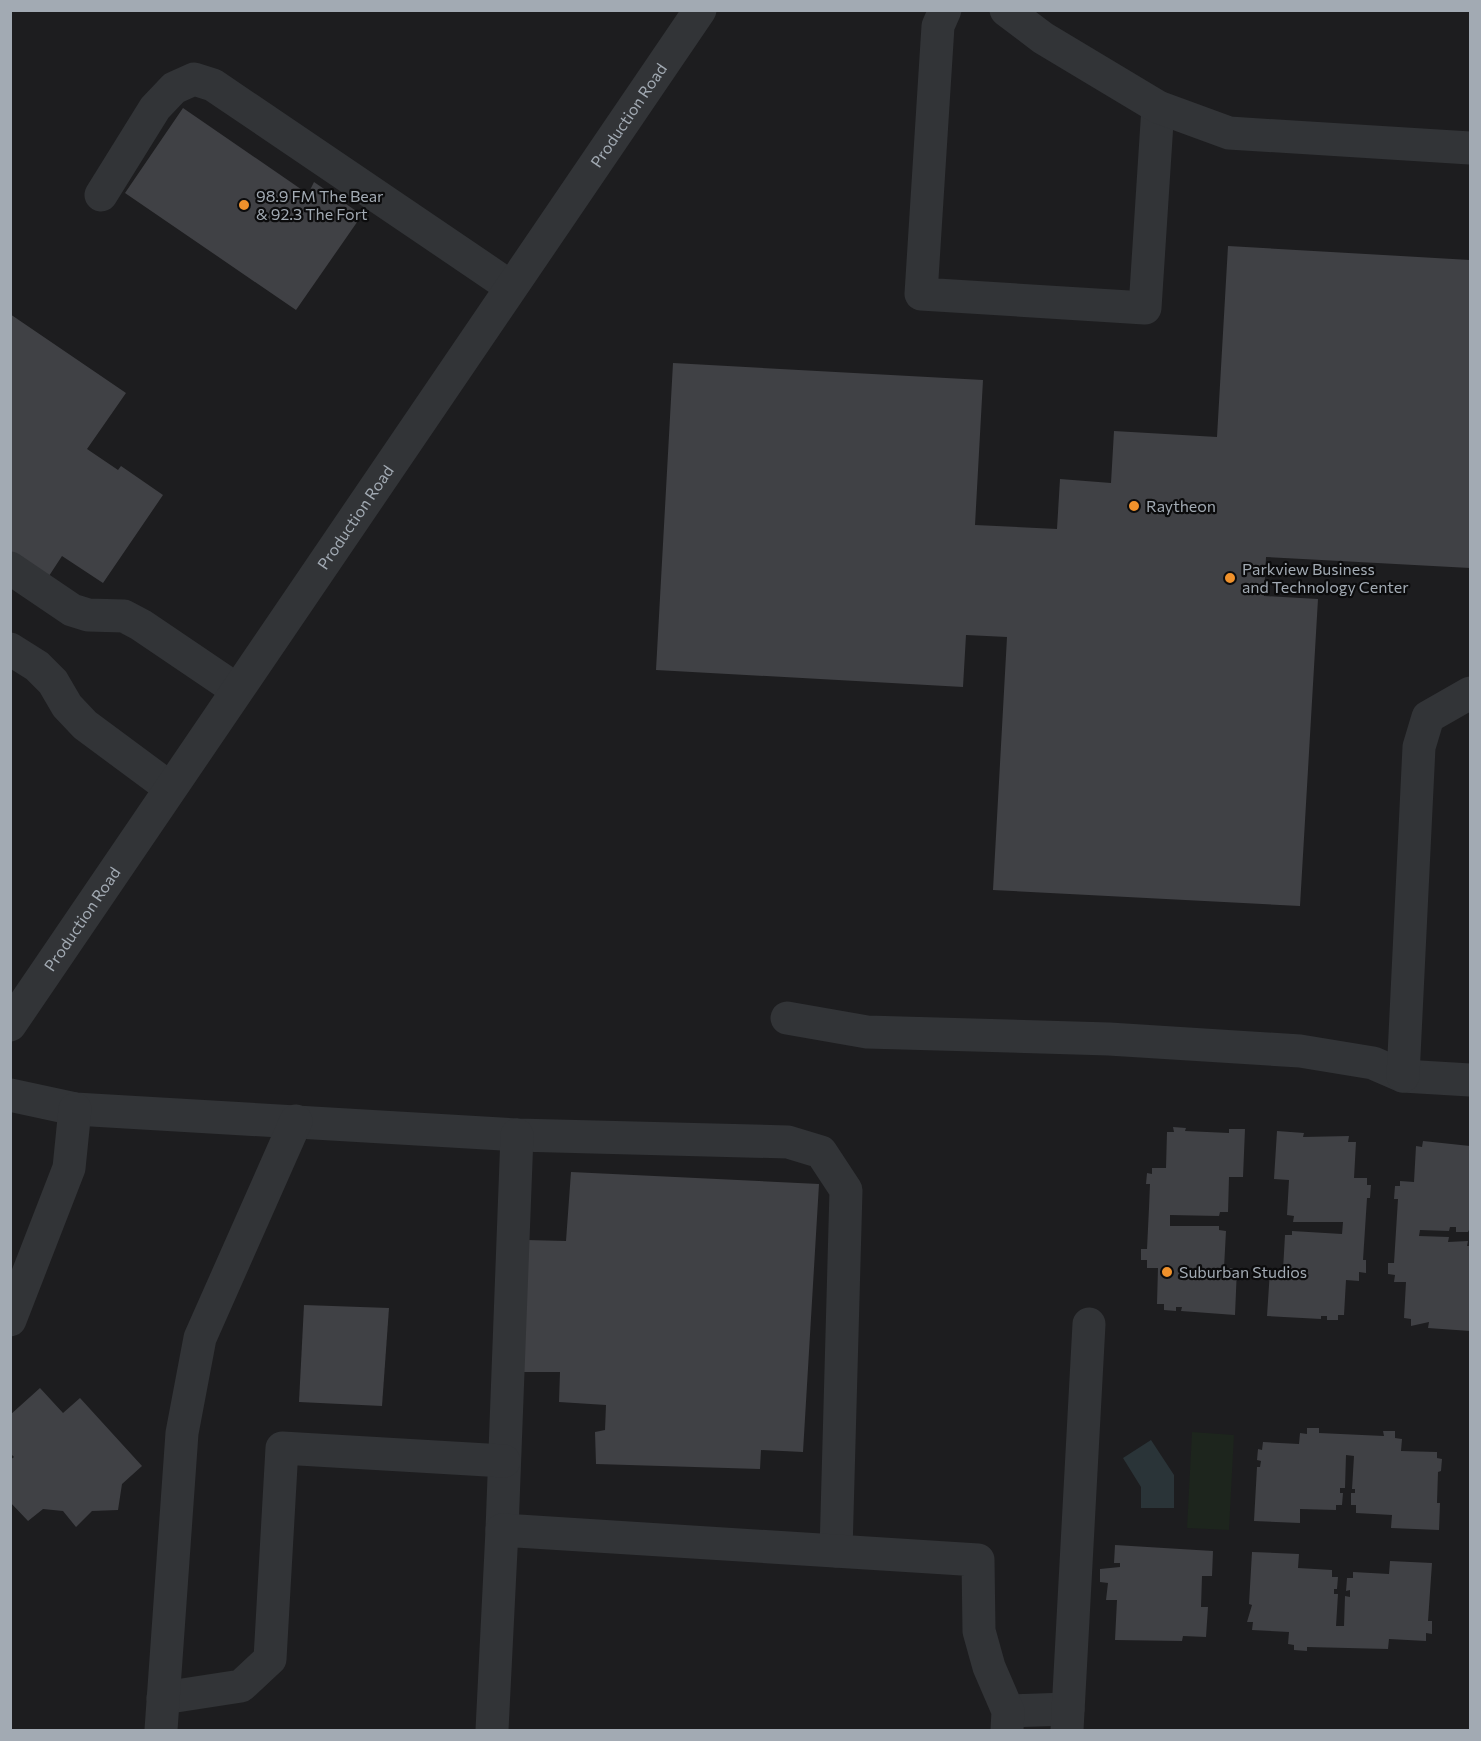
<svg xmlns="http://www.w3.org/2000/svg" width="1481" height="1741" viewBox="0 0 1481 1741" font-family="Commissioner,sans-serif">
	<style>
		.built { fill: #1d1d1f }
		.green { fill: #1d251d }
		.water { fill: #2a3438 }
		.building { fill: #404145 }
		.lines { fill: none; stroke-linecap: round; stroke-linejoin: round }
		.minor { stroke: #323437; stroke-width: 33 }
		.poi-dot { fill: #f0912b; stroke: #0c0c0d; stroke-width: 2 }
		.labels { text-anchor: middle; stroke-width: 4.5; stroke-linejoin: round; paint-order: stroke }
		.street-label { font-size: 16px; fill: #a2aab3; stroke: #0c0c0d }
		.poi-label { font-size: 16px; fill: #a2aab3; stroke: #0c0c0d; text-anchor: start }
	</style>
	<rect width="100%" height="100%" fill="#111112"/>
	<!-- built -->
	<rect class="built" x="11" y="11" width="1459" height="1719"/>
	<!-- green -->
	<path class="green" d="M1192 1432 1234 1435 1229 1530 1187 1528Z"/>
	<!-- water -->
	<path class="water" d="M1151 1440 1174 1475V1508H1141V1487L1123 1458Z"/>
	<!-- building -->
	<g class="building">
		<path d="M183 108 308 194 314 182 362 215 296 310 125 193Z"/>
		<path d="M1228 246 1470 260V568L1266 557 1264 596 1318 599 1300 906 993 890 1007 637 966 635 963 687 656 670 673 363 983 380 975 525 1057 529 1060 479 1111 483 1114 431 1217 437Z"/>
		<path d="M10 314 126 393 87 449 118 470 121 466 163 495 103 583 62 556 47 579 10 555Z"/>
		<path d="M1173 1127 1186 1128 1185 1131 1229 1133V1129H1245L1243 1177H1229L1228 1212H1220L1219 1216 1170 1215V1226H1219V1230L1226 1231 1224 1268H1237L1235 1315 1181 1311 1182 1307H1176V1311L1164 1310V1304H1157L1158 1268H1147V1260H1141V1249H1147L1149 1208 1150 1184H1146L1147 1173 1152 1174V1168H1166L1167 1132H1174Z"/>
		<path d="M1277 1131 1304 1133 1303 1137 1349 1136 1348 1142H1356L1354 1178H1367V1185H1371L1370 1198H1367L1363 1260H1366V1273L1359 1272V1281L1346 1280 1344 1315H1338V1320H1327V1316H1321V1319L1267 1316 1270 1270H1283L1285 1235H1292V1231L1342 1234 1343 1222H1293L1294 1216 1287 1215 1289 1180 1274 1179Z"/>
		<path d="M1423 1141 1470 1146V1228L1468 1232H1456V1227H1450L1449 1231 1420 1230 1419 1236 1449 1237 1448 1242 1468 1241 1467 1246H1470V1331L1428 1328 1429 1322 1411 1326V1319L1404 1318 1406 1282H1394L1395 1275 1388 1274V1263H1394L1398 1199H1394L1395 1186H1400V1181L1414 1182 1416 1146 1422 1147Z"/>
		<path d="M571 1172 819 1184 803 1452 761 1450 760 1469 596 1464 595 1432 605 1430 606 1405 559 1402 560 1372H520L526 1240 566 1241Z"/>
		<path d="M304 1305 389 1308 382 1406 299 1402Z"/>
		<path d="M40 1388 63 1413 80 1398 142 1466 122 1484 118 1510 92 1511 76 1527 63 1511 43 1509 28 1521 10 1502V1460L14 1457 10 1453V1415Z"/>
		<path d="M1307 1428H1319V1433L1384 1436 1383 1431H1395V1438L1402 1439 1401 1451 1437 1452V1458L1442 1459 1441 1471 1438 1472 1437 1503H1440L1439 1530 1391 1528 1392 1515 1356 1513V1505H1351V1493H1355V1489H1352L1354 1456 1346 1455 1345 1488H1340V1493H1343L1342 1505H1336V1510L1300 1509V1523L1254 1521 1257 1467H1260L1261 1461 1257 1460 1258 1449 1262 1450 1263 1442 1299 1444 1300 1433 1307 1434Z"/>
		<path d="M1115 1545 1213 1551 1212 1576H1202L1201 1607H1208L1206 1637 1183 1636 1182 1641 1115 1640 1117 1600H1106L1108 1583 1100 1582V1569L1120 1567V1563H1114Z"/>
		<path d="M1252 1552 1299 1554 1298 1568 1332 1570V1577H1338L1337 1589H1334V1594H1338L1336 1626H1344L1345 1596 1350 1597V1590L1346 1591 1347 1578H1353V1572L1389 1574 1390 1561 1432 1563 1428 1621H1432V1634L1426 1633V1641L1389 1639 1388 1649 1307 1647V1651L1294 1650V1645L1288 1644 1289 1632 1252 1630 1253 1622H1247L1252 1605 1249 1604Z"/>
	</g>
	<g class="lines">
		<!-- minor -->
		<g class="minor">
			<path d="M945 10 938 26 921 294 1145 308 1158 107"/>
			<path d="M1006 10 1043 38 1158 107 1229 133 1470 148"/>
			<path d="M101 195 155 108 174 88 194 79 213 85 511 287"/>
			<path d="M10 568 72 610 88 615 124 616 141 625 237 690"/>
			<path d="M10 649 37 666 53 682 67 706 85 725 170 788"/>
			<path d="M787 1018 867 1032 1109 1039 1300 1051 1373 1063 1403 1076 1470 1080"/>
			<path id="s1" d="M10 1025 700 10"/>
			<path d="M1403 1076 1419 747 1428 717 1470 693"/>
			<path d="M10 1095 75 1109 517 1135 788 1142 821 1152 846 1190 836 1551"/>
			<path d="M10 1320 69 1168 75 1109"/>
			<path d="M502 1530 517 1135"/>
			<path d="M163 1698 241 1686 270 1659 282 1448 504 1461"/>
			<path d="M1008 1711 1068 1709"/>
			<path d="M161 1730 182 1433 200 1338 296 1121"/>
			<path d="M492 1730 502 1530 978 1560 979 1631 989 1667 1008 1711 1007 1730"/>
			<path d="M1067 1730 1089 1324"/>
		</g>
	</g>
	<!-- markers -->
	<g class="poi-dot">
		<circle cx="244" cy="205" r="6"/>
		<circle cx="1134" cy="506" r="6"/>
		<circle cx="1230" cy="578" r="6"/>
		<circle cx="1167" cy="1272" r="6"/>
	</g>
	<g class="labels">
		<!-- street labels -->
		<g class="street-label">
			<text dy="6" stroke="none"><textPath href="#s1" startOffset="1100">Production Road</textPath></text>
			<text dy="6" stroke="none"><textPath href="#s1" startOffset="614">Production Road</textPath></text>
			<text dy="6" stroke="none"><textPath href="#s1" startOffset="128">Production Road</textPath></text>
		</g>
		<!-- poi labels -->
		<g class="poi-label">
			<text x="256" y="202">98.9 FM The Bear<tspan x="256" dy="18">&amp; 92.3 The Fort</tspan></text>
			<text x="1146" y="512">Raytheon</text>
			<text x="1242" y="575">Parkview Business<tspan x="1242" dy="18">and Technology Center</tspan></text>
			<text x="1179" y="1278">Suburban Studios</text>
		</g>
	</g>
	<!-- border -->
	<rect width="1481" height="1741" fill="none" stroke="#a2aab3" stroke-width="24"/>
</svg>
